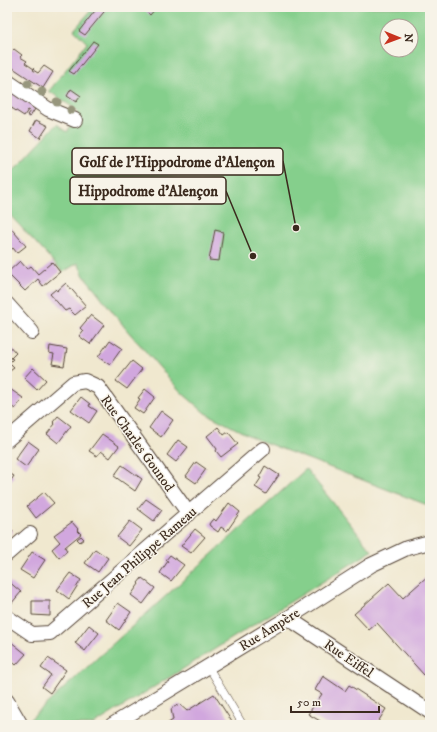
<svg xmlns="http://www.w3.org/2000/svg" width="437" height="732" viewBox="0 0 437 732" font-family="'IM FELL DW Pica',serif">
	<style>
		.green { fill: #85cf8c; stroke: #607c55; fill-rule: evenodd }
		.building { fill: #d1a7de }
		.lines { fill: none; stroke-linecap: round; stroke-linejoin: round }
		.service-casing { stroke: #564639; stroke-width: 8 }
		.minor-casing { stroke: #564639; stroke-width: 16 }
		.service { stroke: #fff; stroke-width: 7 }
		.minor { stroke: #fff; stroke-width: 14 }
		.tree { fill: #97967d }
		.labels { text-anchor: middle; stroke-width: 3; stroke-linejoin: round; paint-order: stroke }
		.street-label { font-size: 14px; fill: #3b2a1e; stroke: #f7f3e8 }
		.leader { fill: none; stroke: #3b2a1e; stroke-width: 1.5 }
		.callout-dot { fill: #3b2a1e; stroke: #f7f3e8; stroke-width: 1.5 }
		.callout { fill: #f7f3e8; stroke: #3b2a1e; stroke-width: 1.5 }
		.callout-label { font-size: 15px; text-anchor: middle; font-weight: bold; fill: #3b2a1e }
	</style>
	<rect width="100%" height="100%" fill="#f7f3e8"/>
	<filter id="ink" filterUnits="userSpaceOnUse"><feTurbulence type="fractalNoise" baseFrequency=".025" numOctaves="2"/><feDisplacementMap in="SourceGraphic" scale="8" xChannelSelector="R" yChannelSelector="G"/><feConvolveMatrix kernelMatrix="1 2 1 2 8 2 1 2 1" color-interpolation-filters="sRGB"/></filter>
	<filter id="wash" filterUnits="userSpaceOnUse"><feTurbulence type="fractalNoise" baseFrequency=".012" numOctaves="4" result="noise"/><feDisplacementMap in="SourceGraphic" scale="16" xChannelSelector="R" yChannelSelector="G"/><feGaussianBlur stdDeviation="0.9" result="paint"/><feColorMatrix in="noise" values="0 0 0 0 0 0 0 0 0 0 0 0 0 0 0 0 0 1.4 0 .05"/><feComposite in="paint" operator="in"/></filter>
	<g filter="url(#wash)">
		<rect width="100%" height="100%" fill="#f0e8cf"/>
		<!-- green -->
		<g class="green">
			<path d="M94 7H430V506L256 439 205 413 181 392 126 329 95 289 84 276 78 263 63 272 7 212V177L57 124 67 132 75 120 78 111 49 91 87 43 74 30ZM387 26H411V50H387Z"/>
			<path d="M306 469 372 551 93 725H34L30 719Z"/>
		</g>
		<g id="blocks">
			<!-- building -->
			<g class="building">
				<path d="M98 7H108L85 35 79 31Z"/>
				<path d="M149 7H157L150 15 146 11Z"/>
				<path d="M93 41 98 44 74 74 69 71Z"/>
				<path d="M8 48 12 51 14 49 22 55 20 57 27 61 25 63 34 69 33 70 38 73 44 66 53 72 43 88 7 64Z"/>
				<path d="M71 89 81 96 76 102 67 96Z"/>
				<path d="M10 91 32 105 31 106 35 109 30 117 27 115 30 111 28 110 24 116 10 107 7 109V96Z"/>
				<path d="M36 120 48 126 40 138 30 131Z"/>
				<path d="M9 226 26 246 17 253 13 248 7 253V227Z"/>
				<path d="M215 230 223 232 219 261 209 260Z"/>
				<path d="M20 261 27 269 31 266 38 274 52 262 60 272 43 286 38 279 25 291 7 273Z"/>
				<path d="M66 283 86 306 75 315 69 309 65 311 50 294 56 289 57 291Z"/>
				<path d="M91 315 104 325 90 344 79 336 83 331 80 328Z"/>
				<path d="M110 340 122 348 110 365 98 357Z"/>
				<path d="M7 343 16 353 11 358 13 359 9 363 14 368 7 373Z"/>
				<path d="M50 346 67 349 64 366 52 364 54 354 49 353Z"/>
				<path d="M132 361 142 369 127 389 116 381Z"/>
				<path d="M33 368 46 380 37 390 24 378Z"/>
				<path d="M7 387 23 398 15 409 7 403Z"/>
				<path d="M145 389 155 397 143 414 134 408 140 399 138 398Z"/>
				<path d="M81 397 90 404 89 406 97 411 89 423 71 410Z"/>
				<path d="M161 411 173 420 161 437 149 428Z"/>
				<path d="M58 416 71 426 58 443 47 434 55 424 53 422Z"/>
				<path d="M218 427 224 435 228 432 238 444 221 457 216 451 217 449 207 436Z"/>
				<path d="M102 434 119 446 110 458 101 451 97 456 89 451Z"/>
				<path d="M178 440 188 447 176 462 167 455Z"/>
				<path d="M28 441 39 449 26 467 15 459Z"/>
				<path d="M196 462 206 469 196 483 186 476Z"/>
				<path d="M122 465 142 479 135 491 114 476Z"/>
				<path d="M265 466 279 475 266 494 255 487 261 478 259 477Z"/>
				<path d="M7 472 14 476 7 486Z"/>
				<path d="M44 492 54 503 36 518 27 506Z"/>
				<path d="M146 499 162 510 154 521 138 509Z"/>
				<path d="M229 503 240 512 227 531 221 527 218 532 210 526 209 524 212 520 214 519 216 521Z"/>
				<path d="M130 521 142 530 129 546 117 537Z"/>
				<path d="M72 522 78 529 77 530 81 534 65 547 67 551 59 558 52 549 60 542 54 535Z"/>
				<path d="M7 527 13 531 7 539Z"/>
				<path d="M195 529 205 537 191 553 181 546Z"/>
				<path d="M81 536 84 539 80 542 77 539Z"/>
				<path d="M95 549 108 558 98 572 85 563Z"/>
				<path d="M32 552 45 560 33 578 20 570Z"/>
				<path d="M170 555 184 565 171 581 160 573 168 561 166 560Z"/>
				<path d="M70 573 81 580 69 599 57 590Z"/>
				<path d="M430 574V670L424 675 377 623 369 630 354 614 389 583 403 598Z"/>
				<path d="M142 578 155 588 143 604 131 595 139 584 138 583Z"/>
				<path d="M7 580 21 592 11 604 7 601Z"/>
				<path d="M32 601H50V616L32 615Z"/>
				<path d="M118 603 131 612 119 630 106 620Z"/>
				<path d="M89 625 99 633 85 651 75 643Z"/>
				<path d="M10 641 26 654 16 665 7 657V646Z"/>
				<path d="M48 658 66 670 50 693 42 687 51 675 41 668Z"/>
				<path d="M323 676 345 691 349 685 386 709 376 725 370 722 369 725H327L308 714 322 694 315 690Z"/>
				<path d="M214 694 234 725H165L173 720 171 709 179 704 187 711Z"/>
			</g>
		</g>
	</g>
	<g filter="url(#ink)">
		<use href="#blocks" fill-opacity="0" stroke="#564639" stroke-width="1"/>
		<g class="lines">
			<!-- service casing -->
			<g class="service-casing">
				<path id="service" d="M208 666 243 725"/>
			</g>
			<!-- minor casing -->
			<g class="minor-casing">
				<g id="minor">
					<path d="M7 81 48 109 75 120"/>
					<path d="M7 304 32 332"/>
					<path d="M7 440 73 383 85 381 98 387 189 514"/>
					<path d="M7 554 30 534"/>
					<path d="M7 617 32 634 50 633 263 449"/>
					<path d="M288 618 430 712"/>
					<path d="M7 701 21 725"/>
					<path d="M112 725 288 618 371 565 407 548 430 542"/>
				</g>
			</g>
			<!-- service -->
			<use href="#service" class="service"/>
			<!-- minor -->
			<use href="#minor" class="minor"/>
		</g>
		<!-- trees -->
		<g class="tree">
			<circle cx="28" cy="84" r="4.5"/>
			<circle cx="42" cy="92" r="4.5"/>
			<circle cx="57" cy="102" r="4.5"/>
			<circle cx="71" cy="110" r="4.5"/>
		</g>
	</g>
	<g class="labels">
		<!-- street labels -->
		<g class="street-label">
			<text transform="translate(138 443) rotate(54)" y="5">Rue Charles Gounod</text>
			<text transform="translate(139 557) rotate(-41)" y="5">Rue Jean Philippe Rameau</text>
			<text transform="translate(269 629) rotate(-32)" y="5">Rue Ampère</text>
			<text transform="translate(349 658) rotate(34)" y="5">Rue Eiffel</text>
		</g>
	</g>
	<!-- callouts -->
	<path class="leader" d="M296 228L283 161M253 256L226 191"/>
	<g class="callout-dot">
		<circle cx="296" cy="228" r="4"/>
		<circle cx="253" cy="256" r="4"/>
	</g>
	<g class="callout">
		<rect x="72" y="148" width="211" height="27" rx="4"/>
		<rect x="70" y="177" width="156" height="27" rx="4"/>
	</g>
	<g class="callout-label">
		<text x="177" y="167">Golf de l’Hippodrome d’Alençon</text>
		<text x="148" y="196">Hippodrome d'Alençon</text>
	</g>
	<!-- margin -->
	<rect width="437" height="732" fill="none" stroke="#f7f3e8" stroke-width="24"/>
	<!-- north arrow -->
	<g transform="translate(399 38) rotate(91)"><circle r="19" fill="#f7f3e8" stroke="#aca397"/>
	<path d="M0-3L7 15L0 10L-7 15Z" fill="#c8321e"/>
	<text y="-6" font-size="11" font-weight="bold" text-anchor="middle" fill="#3b2a1e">N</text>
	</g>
	<!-- scale -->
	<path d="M291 706v6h88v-6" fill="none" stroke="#3b2a1e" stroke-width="2"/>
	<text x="297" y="706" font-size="12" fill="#3b2a1e" stroke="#f7f3e8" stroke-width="3" paint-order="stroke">50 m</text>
</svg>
